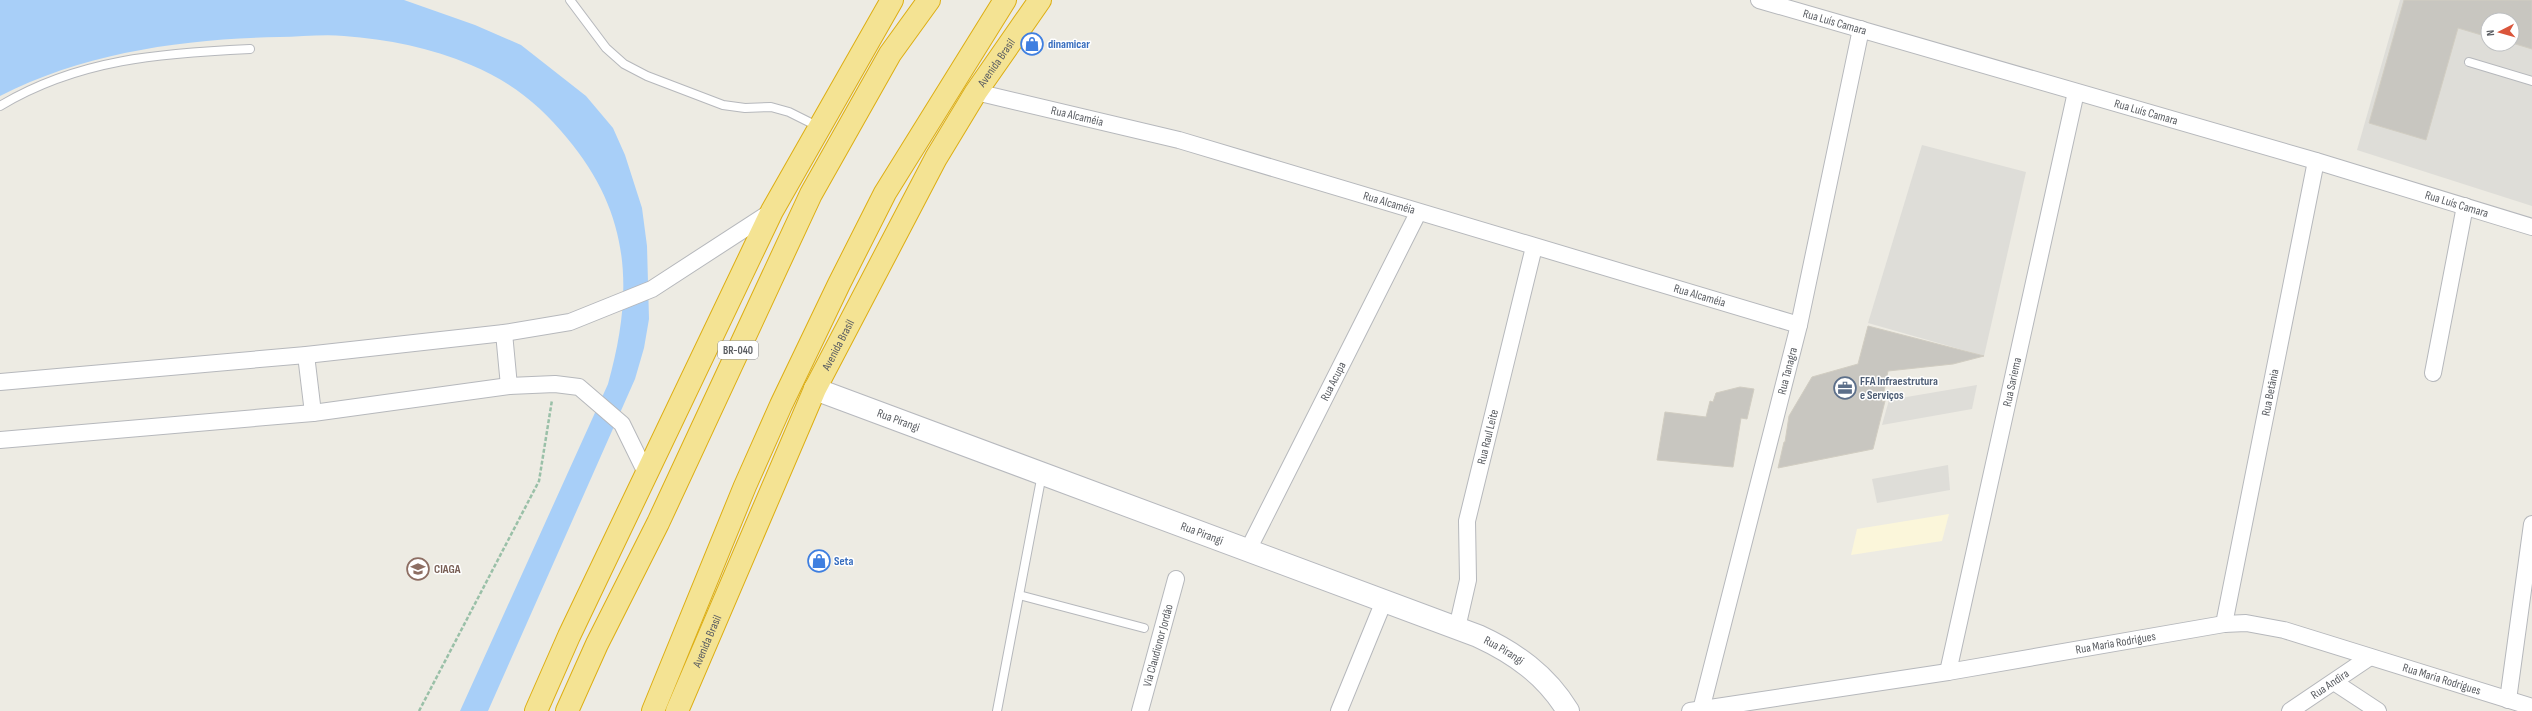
<svg xmlns="http://www.w3.org/2000/svg" width="2532" height="711" viewBox="0 0 2532 711" font-family="'Sofia Sans Condensed',sans-serif">
	<style>
		.commercial { fill: #fbf6da }
		.industrial { fill: #deddd8; fill-rule: evenodd }
		.water { fill: #a8cff8 }
		.building { fill: #c8c6c0; stroke: #d1cdc2 }
		.lines { fill: none; stroke-linecap: round; stroke-linejoin: round }
		.lane-casing { stroke: #b6b8bc; stroke-width: 10 }
		.street-casing { stroke: #b6b8bc; stroke-width: 18 }
		.secondary-casing { stroke: #b7b9be; stroke-width: 24 }
		.highway-casing { stroke: #ddae13; stroke-width: 24 }
		.path { stroke: #9ac0a8; stroke-width: 2.5; stroke-dasharray: 4 2; stroke-linecap: butt }
		.lane { stroke: #fff; stroke-width: 8 }
		.street { stroke: #fff; stroke-width: 16 }
		.secondary { stroke: #fff; stroke-width: 22 }
		.highway { stroke: #f4e393; stroke-width: 22 }
		.labels { text-anchor: middle; stroke-width: 3; stroke-linejoin: round; paint-order: stroke }
		.shield { fill: #fff; stroke: #8c8e92; stroke-width: 1 }
		.shield-label { font-size: 11px; font-weight: bold; fill: #5b5e63 }
		.street-label { font-size: 12px; fill: #5b5e63; stroke: #fff }
		.shop-label { font-size: 12px; font-weight: bold; fill: #366cbe; stroke: #fff; text-anchor: start }
		.service-label { font-size: 12px; font-weight: bold; fill: #4e5e75; stroke: #fff; text-anchor: start }
		.education-label { font-size: 12px; font-weight: bold; fill: #785e54; stroke: #fff; text-anchor: start }
	</style>
	<rect width="100%" height="100%" fill="#edebe3"/>
	<!-- commercial -->
	<path class="commercial" d="M1949 514 1942 541 1851 555 1857 529Z"/>
	<!-- industrial -->
	<g class="industrial">
		<path d="M2400 0H2532V206L2357 150ZM2488 20H2512V44H2488Z"/>
		<path d="M1922 145 2026 172 1984 356 1868 323Z"/>
		<path d="M1977 385 1972 409 1882 425 1889 400Z"/>
		<path d="M1948 465 1950 490 1877 503 1872 479Z"/>
	</g>
	<!-- water -->
	<path class="water" d="M0 0H404L475 25 521 45 586 96 613 128 625 155 642 208 647 246 649 319 644 348 635 379 488 711H460L608 384C634 291 631 214 567 138 541 106 510 81 471 65 432 48 387 39 344 36 323 34 300 37 279 37 184 39 86 52 0 96Z"/>
	<!-- building -->
	<g class="building">
		<path d="M2404 0H2532V49L2512 43V20H2488V37L2458 28 2426 140 2369 123Z"/>
		<path d="M1868 326 1984 356 1953 364 1888 371 1882 402 1885 401 1873 449 1778 468 1784 442H1785L1789 416 1812 377 1858 364Z"/>
		<path d="M1740 387 1754 389 1747 419 1741 418 1733 467 1657 460 1665 412 1706 417 1710 401 1713 402 1716 393Z"/>
	</g>
	<g class="lines">
		<!-- lane casing -->
		<g class="lane-casing">
			<g id="lane">
				<path d="M570 0 606 48 624 64 647 76 723 105 745 108 771 107 789 112 819 127"/>
				<path d="M2469 62 2532 81"/>
				<path d="M0 106C78 59 162 53 250 49"/>
				<path d="M1019 595 1144 628"/>
				<path d="M997 711 1042 474"/>
			</g>
		</g>
		<!-- street casing -->
		<g class="street-casing">
			<g id="street">
				<path id="s1" d="M1759 0 2316 161 2532 227"/>
				<path id="s2" d="M976 92 1179 140 1799 325"/>
				<path d="M504 333 509 386"/>
				<path d="M306 355 313 413"/>
				<path d="M2433 373 2465 206"/>
				<path d="M0 382 306 355 504 333 570 322 652 289 772 211"/>
				<path d="M0 440 313 413 509 386 555 384 579 387 622 424 647 475"/>
				<path id="s3" d="M1248 550 1418 213"/>
				<path id="s4" d="M2224 624 2316 161"/>
				<path id="s5" d="M1457 628 1468 580 1467 521 1534 247"/>
				<path id="s6" d="M1948 672 2076 92"/>
				<path d="M2334 682 2378 711"/>
				<path d="M2508 700 2532 524"/>
				<path id="s7" d="M1701 710 1799 325 1861 29"/>
				<path id="s8" d="M1140 711 1176 579"/>
				<path d="M1339 711 1384 601"/>
				<path id="s9" d="M1690 711 1948 672 2224 624 2246 623 2284 630 2532 707"/>
				<path id="s10" d="M2290 711 2370 657"/>
			</g>
		</g>
		<!-- secondary casing -->
		<g class="secondary-casing">
			<g id="secondary">
				<path id="s11" d="M815 389 1478 636C1515 653 1546 675 1568 711"/>
			</g>
		</g>
		<!-- highway casing -->
		<g class="highway-casing">
			<g id="highway">
				<path d="M536 711 569 636 772 211 892 0"/>
				<path d="M567 711 597 644 658 523 811 194 890 54 929 0"/>
				<path d="M653 711 745 486 781 405 839 284 885 193 1005 0"/>
				<path id="s12" d="M677 711 815 389 936 158 976 92 1040 0"/>
			</g>
		</g>
		<!-- path -->
		<path class="path" d="M419 711 539 481 552 400"/>
		<!-- lane -->
		<use href="#lane" class="lane"/>
		<!-- street -->
		<use href="#street" class="street"/>
		<!-- secondary -->
		<use href="#secondary" class="secondary"/>
		<!-- highway -->
		<use href="#highway" class="highway"/>
	</g>
	<!-- icons -->
	<defs>
		<g id="shop-ring" transform="scale(1.15)"><circle r="9.5" fill="#fff" stroke="#3f7fe0" stroke-width="1.5"/><path d="M-5-2.5h2.3a2.7 3.5 0 0 1 5.4 0H5L5.5 6h-11ZM-1.5-2.5h3a1.5 2.3 0 0 0-3 0Z" fill="#3f7fe0"/></g>
		<g id="office-ring" transform="scale(1.15)"><circle r="9.5" fill="#fff" stroke="#5c6f8a" stroke-width="1.5"/><path d="M-6-3h4V-5.5h4V-3h4V5H-6ZM-1-4.5V-3h2v-1.5ZM-6 0V1H6V0Z" fill="#5c6f8a"/></g>
		<g id="university-ring" transform="scale(1.15)"><circle r="9.5" fill="#fff" stroke="#8d6e63" stroke-width="1.5"/><path d="M0-5L7-2L0 1L-7-2ZM-4 1L0 2.5L4 1V4Q0 6-4 4Z" fill="#8d6e63"/></g>
	</defs>
	<g fill-rule="evenodd">
		<use href="#shop-ring" x="1032" y="44"/>
		<use href="#office-ring" x="1845" y="388"/>
		<use href="#shop-ring" x="819" y="561"/>
		<use href="#university-ring" x="418" y="569"/>
	</g>
	<g class="labels">
		<!-- shield labels -->
		<rect class="shield" x="718" y="341" width="40" height="18" rx="3"/>
		<g class="shield-label">
			<text x="738" y="354">BR-040</text>
		</g>
		<!-- street labels -->
		<g class="street-label">
			<text dy="4" stroke="none"><textPath href="#s1" startOffset="79">Rua Luís Camara</textPath></text>
			<text dy="4" stroke="none"><textPath href="#s12" startOffset="724">Avenida Brasil</textPath></text>
			<text dy="4" stroke="none"><textPath href="#s1" startOffset="403">Rua Luís Camara</textPath></text>
			<text dy="4" stroke="none"><textPath href="#s2" startOffset="104">Rua Alcaméia</textPath></text>
			<text dy="4" stroke="none"><textPath href="#s1" startOffset="727">Rua Luís Camara</textPath></text>
			<text dy="4" stroke="none"><textPath href="#s2" startOffset="428">Rua Alcaméia</textPath></text>
			<text dy="4" stroke="none"><textPath href="#s2" startOffset="752">Rua Alcaméia</textPath></text>
			<text dy="4" stroke="none"><textPath href="#s12" startOffset="400">Avenida Brasil</textPath></text>
			<text dy="4" stroke="none"><textPath href="#s7" startOffset="350">Rua Tanagra</textPath></text>
			<text dy="4" stroke="none"><textPath href="#s3" startOffset="189">Rua Acupa</textPath></text>
			<text dy="4" stroke="none"><textPath href="#s6" startOffset="297">Rua Sariema</textPath></text>
			<text dy="4" stroke="none"><textPath href="#s4" startOffset="236">Rua Betânia</textPath></text>
			<text dy="4" stroke="none"><textPath href="#s11" startOffset="89">Rua Pirangi</textPath></text>
			<text dy="4" stroke="none"><textPath href="#s5" startOffset="195">Rua Raul Leite</textPath></text>
			<text dy="4" stroke="none"><textPath href="#s11" startOffset="413">Rua Pirangi</textPath></text>
			<text dy="4" stroke="none"><textPath href="#s12" startOffset="76">Avenida Brasil</textPath></text>
			<text dy="4" stroke="none"><textPath href="#s9" startOffset="431">Rua Maria Rodrigues</textPath></text>
			<text dy="4" stroke="none"><textPath href="#s8" startOffset="68">Via Claudionor Jordão</textPath></text>
			<text dy="4" stroke="none"><textPath href="#s11" startOffset="737">Rua Pirangi</textPath></text>
			<text dy="4" stroke="none"><textPath href="#s9" startOffset="767">Rua Maria Rodrigues</textPath></text>
			<text dy="4" stroke="none"><textPath href="#s10" startOffset="48">Rua Andira</textPath></text>
		</g>
		<!-- shop labels -->
		<g class="shop-label">
			<text x="1048" y="48">dinamicar</text>
			<text x="834" y="565">Seta</text>
		</g>
		<!-- service labels -->
		<g class="service-label">
			<text x="1860" y="385">FFA Infraestrutura<tspan x="1860" dy="14">e Serviços</tspan></text>
		</g>
		<!-- education labels -->
		<g class="education-label">
			<text x="434" y="573">CIAGA</text>
		</g>
	</g>
	<!-- north arrow -->
	<g transform="translate(2500 32) rotate(264)"><circle r="19" fill="#ffffff" stroke="#bdbfc1"/>
	<path d="M0-3L7 15L0 10L-7 15Z" fill="#da553b"/>
	<text y="-6" font-size="11" font-weight="bold" text-anchor="middle" fill="#5b5e63">N</text>
	</g>
</svg>
